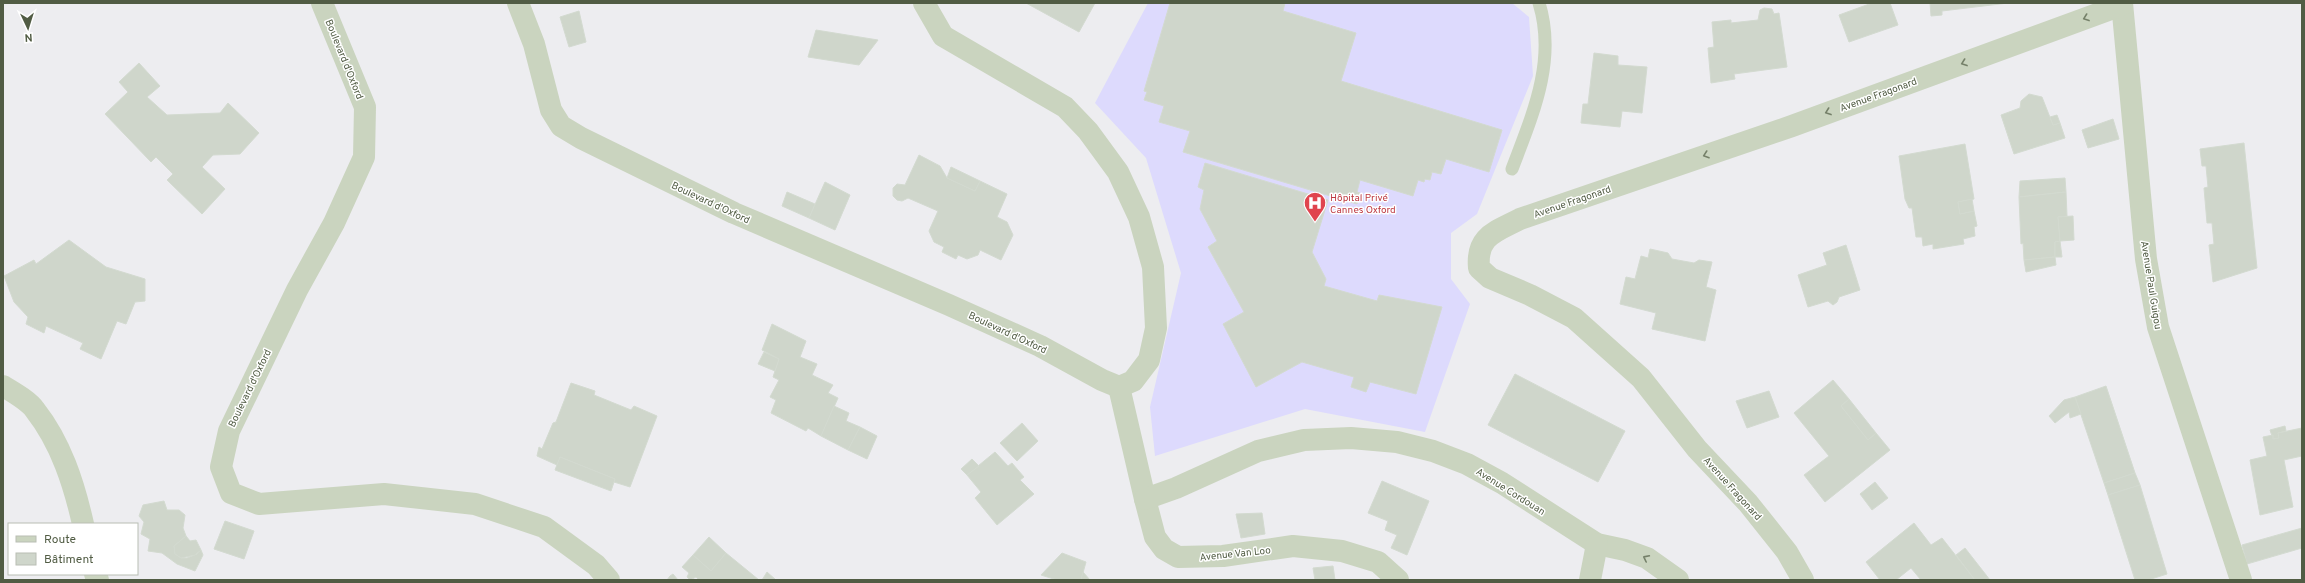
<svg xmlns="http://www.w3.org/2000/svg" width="2305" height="583" viewBox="0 0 2305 583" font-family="Overpass,sans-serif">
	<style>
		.medical { fill: #dddafd }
		.building { fill: #cfd6cb; stroke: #d3dad0 }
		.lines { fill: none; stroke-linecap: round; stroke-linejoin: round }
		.lane { stroke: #cad4bf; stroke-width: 13 }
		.street { stroke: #cad4bf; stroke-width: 22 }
		.oneway { stroke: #758069 }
		.labels { text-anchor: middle; stroke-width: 3; stroke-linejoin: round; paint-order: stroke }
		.street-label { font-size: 10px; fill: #515c44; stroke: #fff }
		.health-label { font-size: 10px; fill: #be3a42; stroke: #fff; text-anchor: start }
	</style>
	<rect width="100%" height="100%" fill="#ededf0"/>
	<!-- medical -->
	<path class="medical" d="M1148 3H1512L1529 17 1533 76 1477 214 1451 233V279L1470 304 1425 432 1305 409 1155 456 1150 407 1181 273 1146 158 1095 103Z"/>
	<!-- building -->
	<g class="building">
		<path d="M1026 3H1095L1079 32Z"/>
		<path d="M1170 3H1285L1283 11 1356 33 1341 81 1502 130 1489 172 1446 159 1441 174 1432 172 1430 180 1425 179 1424 182 1418 180 1413 196 1360 180 1357 192 1360 193 1357 204 1183 152 1190 131 1159 122 1164 106 1144 100 1147 92 1144 91Z"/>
		<path d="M1872 3H1890L1898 25 1849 42 1839 15Z"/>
		<path d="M1930 3H2008L1942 11V15L1931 16Z"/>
		<path d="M1764 8 1772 9 1774 14 1779 13 1787 67 1734 74 1735 79 1711 83 1708 48 1714 47 1712 22 1731 20V23L1758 20 1760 10Z"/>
		<path d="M579 11 586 42 569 47 560 17Z"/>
		<path d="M816 30 878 40 859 65 808 57Z"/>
		<path d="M1594 53 1618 56V65L1647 67 1642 113 1622 111 1620 127 1581 123 1583 104H1588Z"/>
		<path d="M139 63 160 86 147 97 167 115 220 113 228 103 259 133 240 154 213 155 202 167 225 189 202 214 167 180 173 174 156 157 151 162 105 114 128 92 119 82Z"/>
		<path d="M2029 94 2042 97 2053 125 2060 123 2065 138 2014 154 2001 115 2020 108 2021 101Z"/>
		<path d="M2057 115 2060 123 2053 125 2050 117Z"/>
		<path d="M2113 119 2119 139 2088 148 2082 130Z"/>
		<path d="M2244 143 2257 268 2213 282 2209 245 2214 244 2212 223H2207L2204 188 2208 187 2206 166H2202L2200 149Z"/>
		<path d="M1965 144 1974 199 1958 202 1960 214 1974 211 1977 226 1974 227 1975 236 1963 239 1964 244 1933 249V244L1923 246 1922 237H1916L1912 208H1909L1905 199 1899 156Z"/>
		<path d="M919 155 940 166 947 178 975 191 980 181 1007 194 997 217 1007 222 1013 235 1001 260 980 250 978 255 967 259 958 255 956 259 942 252 944 247 934 242 929 231 938 211 908 198 902 201 897 200 893 196V188L897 184 905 185Z"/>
		<path d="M1205 163 1328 200 1312 252 1326 279 1324 286 1377 301 1379 295 1442 307 1416 394 1370 382 1366 392 1351 387 1354 377 1302 362 1256 387 1223 324 1244 312 1208 247 1217 241 1200 209 1204 190 1198 187Z"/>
		<path d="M951 167 980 181 975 191 947 178Z"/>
		<path d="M2065 178 2066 192 2019 197 2020 181Z"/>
		<path d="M825 182 850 195 835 230 809 218Z"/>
		<path d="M787 192 815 204 809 218 782 206Z"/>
		<path d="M2066 192 2067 216 2058 217 2060 241 2055 242V257L2024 260 2023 243 2021 244 2019 197Z"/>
		<path d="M1972 199 1974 211 1960 214 1958 202Z"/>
		<path d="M2073 216 2074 240 2060 241 2058 217Z"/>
		<path d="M69 240 106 267 145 279V301L135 302 126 324 117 321 101 359 80 349 83 343 46 326 44 333 26 324 28 317 14 302 4 276 34 260 36 264Z"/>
		<path d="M2060 241 2062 257H2055V242Z"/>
		<path d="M1846 245 1860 290 1839 297 1837 302 1833 305 1828 301 1808 307 1798 275 1827 265 1823 253Z"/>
		<path d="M1650 249 1668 253 1672 259 1694 263 1699 260 1712 262 1706 287 1716 290 1705 341 1652 329 1656 313 1620 304 1626 277 1635 279 1641 256 1648 258Z"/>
		<path d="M2055 257 2056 265 2026 272 2024 260Z"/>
		<path d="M772 324 806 341 800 357 817 364 812 375 833 385 828 393 838 398 821 436 808 428 806 431 771 413 776 400 770 397 779 380 773 377 779 359 762 350Z"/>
		<path d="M764 352 779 359 775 371 758 364Z"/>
		<path d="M1515 374 1625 431 1598 482 1488 425Z"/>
		<path d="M1833 380 1849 399 1841 406 1868 440 1876 433 1890 450 1825 502 1804 475 1829 456 1794 413Z"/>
		<path d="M571 383 595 391 594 395 631 410 634 406 657 416 630 487 614 482 615 479 560 457 557 465 537 456 539 447 542 449 553 423 556 422Z"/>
		<path d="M2106 386 2135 473 2104 483 2075 397Z"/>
		<path d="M1769 391 1779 417 1747 428 1736 401Z"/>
		<path d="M2075 397 2081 414 2070 418 2069 412 2055 423 2049 416 2064 400Z"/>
		<path d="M1849 399 1876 433 1868 440 1841 406Z"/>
		<path d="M834 406 849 413 846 421 860 427 848 450 821 436Z"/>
		<path d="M1022 423 1038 441 1017 461 1000 443Z"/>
		<path d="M2285 426 2286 431 2278 433 2279 438 2273 439 2270 430Z"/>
		<path d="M860 427 877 436 867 459 848 450Z"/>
		<path d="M2302 428V456L2284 460 2293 507 2260 515 2250 460 2267 456 2263 437 2273 435V439L2279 438 2278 433Z"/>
		<path d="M995 452 1008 466 1012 463 1024 477 1020 480 1034 494 997 525 975 498 981 492 967 475Z"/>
		<path d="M560 457 615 479 611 491 555 470Z"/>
		<path d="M972 459 979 466 967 475 961 469Z"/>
		<path d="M2135 473 2140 485 2108 495 2104 483Z"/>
		<path d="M1382 481 1429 501 1407 555 1391 548 1397 535 1385 530 1388 521 1368 513Z"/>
		<path d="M1875 482 1888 498 1872 510 1860 494Z"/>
		<path d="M2140 485 2167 574 2148 580H2135L2108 495Z"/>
		<path d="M164 501 167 510H179L185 515 183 528 186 536 174 546 175 554 181 558H187L197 554 201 550 203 555 195 571 177 564 162 553 148 551 150 539 141 534 144 522 139 516 143 505Z"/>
		<path d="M1262 513 1265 534 1241 538 1236 514Z"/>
		<path d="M225 521 254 531 244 559 214 549Z"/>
		<path d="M1914 523 1931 545 1942 538 1975 580H1921L1911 568 1896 580H1880L1866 562Z"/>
		<path d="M2302 528V548L2247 564 2242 545Z"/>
		<path d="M186 536 190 541 196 540 201 550 195 555 181 558 175 554 174 546Z"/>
		<path d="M709 537 726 553 711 571 693 555Z"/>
		<path d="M1965 548 1990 580H1975L1956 555Z"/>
		<path d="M726 553 759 580H699L696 577 690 580 687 577 689 573 682 567 693 555 711 571Z"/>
		<path d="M1062 553 1086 562 1081 580H1057L1041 575Z"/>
		<path d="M1333 566 1335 580H1315L1313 568Z"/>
		<path d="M767 572 776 580H762Z"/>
		<path d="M1083 572 1090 580H1081Z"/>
		<path d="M673 574 678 580H667L670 576Z"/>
	</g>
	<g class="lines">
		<!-- lane -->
		<path class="lane" d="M1512 169C1532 116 1557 61 1539 3"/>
		<!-- street -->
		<g class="street">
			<path d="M322 3 365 107 364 157 334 223 297 290 229 431 221 467 231 493 259 504 384 494 475 504 544 527 596 565 609 580"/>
			<path d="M518 3 534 44 551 110 561 126 581 138 734 213 949 305 1040 346 1102 380 1119 387 1133 381 1149 360 1156 328 1153 267 1139 217 1118 172 1088 131 1065 107 943 36 924 3"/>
			<path d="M2122 3 2146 259 2158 327 2241 580"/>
			<path d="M3 386C13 392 29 401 35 410 61 443 74 484 83 524"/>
			<path d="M1119 387 1145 499 1155 537 1164 549 1178 557 1223 556 1293 546 1342 551 1378 562 1398 580"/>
			<path d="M1145 499 1176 488 1258 451 1304 440 1351 438 1397 442 1433 451 1467 464 1502 483 1597 544 1625 550 1647 558 1678 580"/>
			<path d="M95 574 98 580"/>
			<path d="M1590 580 1597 544"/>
			<path d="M1803 580 1787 552 1748 503 1697 449 1641 378 1574 318 1530 295 1490 278 1479 268C1476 236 1495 232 1520 219L1792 126 2122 5"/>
		</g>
	</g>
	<!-- one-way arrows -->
	<defs><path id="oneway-chevron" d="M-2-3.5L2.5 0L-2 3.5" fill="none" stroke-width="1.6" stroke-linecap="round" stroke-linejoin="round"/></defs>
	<g class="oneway">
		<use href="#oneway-chevron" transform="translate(2086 18) rotate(160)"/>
		<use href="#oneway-chevron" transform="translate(1964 63) rotate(160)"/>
		<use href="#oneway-chevron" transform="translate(1828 112) rotate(160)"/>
		<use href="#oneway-chevron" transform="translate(1706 155) rotate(161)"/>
		<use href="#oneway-chevron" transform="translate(1646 558) rotate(-153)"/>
	</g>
	<!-- icons -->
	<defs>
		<g id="hospital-pin" transform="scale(1.15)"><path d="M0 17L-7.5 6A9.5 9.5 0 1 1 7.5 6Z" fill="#e0444e" stroke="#fff"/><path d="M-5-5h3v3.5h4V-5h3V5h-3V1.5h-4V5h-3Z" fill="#fff"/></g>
	</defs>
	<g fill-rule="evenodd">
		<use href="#hospital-pin" x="1315" y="203"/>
	</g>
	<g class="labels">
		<!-- street labels -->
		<g class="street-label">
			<text transform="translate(345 59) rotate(68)" y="4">Boulevard d'Oxford</text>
			<text transform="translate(1878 94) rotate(-20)" y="4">Avenue Fragonard</text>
			<text transform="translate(1572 201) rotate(-19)" y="4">Avenue Fragonard</text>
			<text transform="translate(711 202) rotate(25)" y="4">Boulevard d'Oxford</text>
			<text transform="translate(2152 285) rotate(81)" y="4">Avenue Paul Guigou</text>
			<text transform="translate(1008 332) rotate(25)" y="4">Boulevard d'Oxford</text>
			<text transform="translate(249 388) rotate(-64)" y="4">Boulevard d'Oxford</text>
			<text transform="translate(1733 488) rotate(48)" y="4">Avenue Fragonard</text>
			<text transform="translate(1511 491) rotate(32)" y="4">Avenue Cordouan</text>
			<text transform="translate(1235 553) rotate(-6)" y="4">Avenue Van Loo</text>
		</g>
		<!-- health labels -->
		<g class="health-label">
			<text x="1330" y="201">Hôpital Privé<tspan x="1330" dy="12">Cannes Oxford</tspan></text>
		</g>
	</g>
	<!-- border -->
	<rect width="2305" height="583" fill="none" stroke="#515c44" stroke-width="8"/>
	<!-- legend -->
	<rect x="8" y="523" width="130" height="52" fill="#ffffff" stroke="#b9beb4"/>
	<rect x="16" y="536" width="20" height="6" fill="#cad4bf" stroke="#b9beb4"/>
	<text x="44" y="543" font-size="12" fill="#515c44">Route</text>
	<rect x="16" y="553" width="20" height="12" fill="#cfd6cb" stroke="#b9beb4"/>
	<text x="44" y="563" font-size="12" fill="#515c44">Bâtiment</text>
	<!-- north arrow -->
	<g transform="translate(28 28) rotate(176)" stroke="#ffffff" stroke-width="3" paint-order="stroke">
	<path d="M0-3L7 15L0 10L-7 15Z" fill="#515c44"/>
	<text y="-6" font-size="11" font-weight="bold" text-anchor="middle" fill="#515c44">N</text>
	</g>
</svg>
